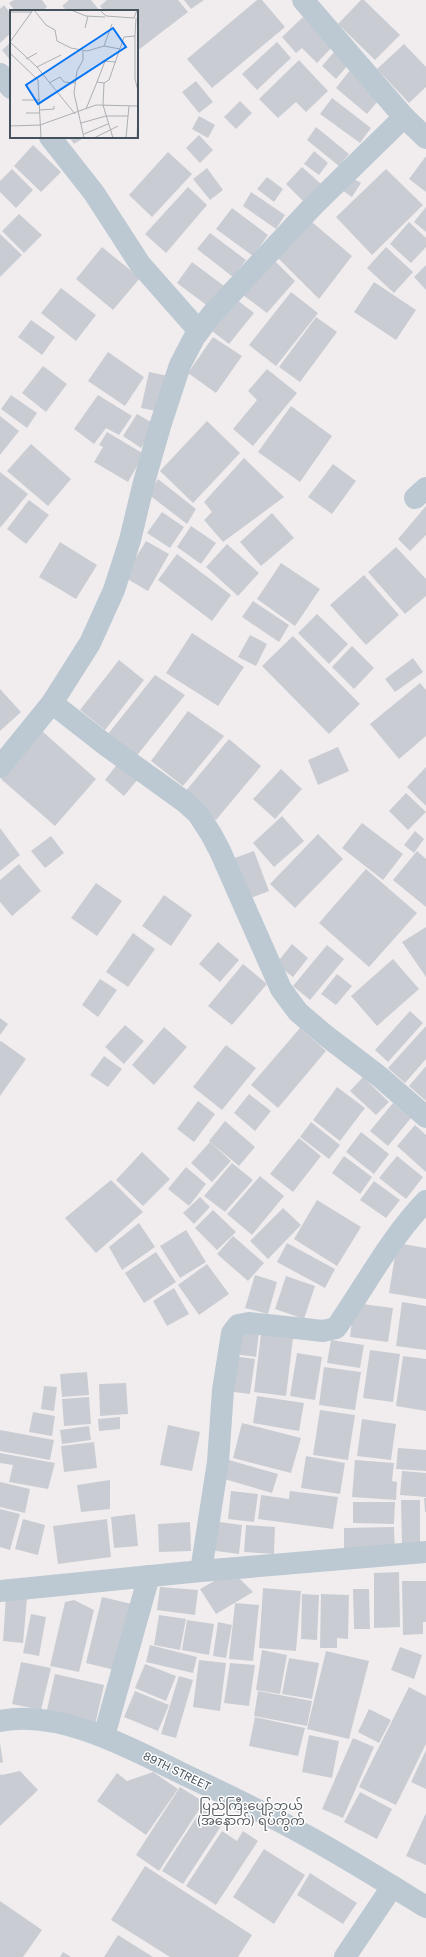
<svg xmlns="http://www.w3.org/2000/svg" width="426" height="1957" viewBox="0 0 426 1957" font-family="'Public Sans','Noto Sans Myanmar',sans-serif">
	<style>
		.building { fill: #c9cdd3 }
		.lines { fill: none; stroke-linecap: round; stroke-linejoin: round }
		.street { stroke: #bcc9d2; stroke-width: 22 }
		.labels { text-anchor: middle; stroke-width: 3; stroke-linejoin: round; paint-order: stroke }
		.street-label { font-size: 11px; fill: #44525d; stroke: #fff }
		.quarter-label { font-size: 13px; fill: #5a5e64; stroke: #fff }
		.inset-road { fill: none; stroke: #acafb4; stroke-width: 1 }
		.view { fill: #0575f3; fill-opacity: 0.15; stroke: #0575f3; stroke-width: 2 }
		.inset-edge { fill: none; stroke: #44525d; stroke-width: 2 }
	</style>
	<rect width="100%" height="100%" fill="#f1edee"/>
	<!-- building -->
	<g class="building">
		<path d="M14 0H42L47 7 42 11H15L9 3Z"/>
		<path d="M69 0H91L100 11H67L62 6Z"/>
		<path d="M107 0H178L188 12 137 51V11H104L100 6Z"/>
		<path d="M184 0H204L191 9Z"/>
		<path d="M257 0H262L285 27 212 88 187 59Z"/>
		<path d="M361 0H364L400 35 375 60 338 24Z"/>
		<path d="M4 5 11 14V33L0 43V9Z"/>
		<path d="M303 17 333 46 317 63 302 48 296 53 282 37Z"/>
		<path d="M11 42V61L2 50Z"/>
		<path d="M277 42 291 58 257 90 242 74Z"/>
		<path d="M404 44 426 67V87L409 103 377 69Z"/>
		<path d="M334 52 348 65 336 79 322 66Z"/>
		<path d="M299 60 328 91 306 112 296 102 278 118 259 99Z"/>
		<path d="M351 69 383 95 367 114 336 88Z"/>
		<path d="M196 81 213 102 199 113 182 92Z"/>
		<path d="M332 98 371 128 360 143 320 114Z"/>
		<path d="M240 101 252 113 236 129 224 117Z"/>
		<path d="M199 116 215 125 208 138 192 129Z"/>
		<path d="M316 127 349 154 339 166 307 140Z"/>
		<path d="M199 135 213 150 200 163 186 148Z"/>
		<path d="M69 137H85L74 144Z"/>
		<path d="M33 145 61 172 41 192 14 166Z"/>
		<path d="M314 151 328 163 319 175 304 164Z"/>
		<path d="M168 152 192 174 152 217 129 195Z"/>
		<path d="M426 156V192L409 179Z"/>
		<path d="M302 167 321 184 304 202 286 184Z"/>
		<path d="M207 168 223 190 210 200 193 179Z"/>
		<path d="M12 169 33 190 16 208 0 192V181Z"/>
		<path d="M386 169 423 205 372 255 336 217Z"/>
		<path d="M267 177 283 189 274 202 257 189Z"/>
		<path d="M351 177 361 183 352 197 343 191Z"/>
		<path d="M188 187 207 205 166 253 145 234Z"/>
		<path d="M251 192 285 215 276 229 243 206Z"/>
		<path d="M426 207V232L414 222Z"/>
		<path d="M232 208 268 235 253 256 216 229Z"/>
		<path d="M19 214 42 235 24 253 2 231Z"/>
		<path d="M306 217 352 256 319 299 274 254Z"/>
		<path d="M409 222 426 238V247L411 263 390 244Z"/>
		<path d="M210 233 246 260 233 277 197 249Z"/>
		<path d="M0 234 22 255 0 277Z"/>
		<path d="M102 247 140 278 113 310 76 279Z"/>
		<path d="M386 247 413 272 394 293 367 268Z"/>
		<path d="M271 257 295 281 267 313 239 292Z"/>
		<path d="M192 262 224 286 209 307 177 283Z"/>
		<path d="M426 265V290L414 277Z"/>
		<path d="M374 282 416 310 396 340 354 312Z"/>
		<path d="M61 288 96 315 76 341 41 313Z"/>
		<path d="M291 292 318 313 276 366 249 345Z"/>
		<path d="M232 296 254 313 229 344 208 328Z"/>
		<path d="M316 317 337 332 300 382 279 367Z"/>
		<path d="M31 320 55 337 42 355 18 337Z"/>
		<path d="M213 337 242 356 216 393 188 373Z"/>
		<path d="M108 352 144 377 125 406 88 381Z"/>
		<path d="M43 366 67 384 46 412 22 393Z"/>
		<path d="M267 369 297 393 253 446 233 429 257 400 248 391Z"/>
		<path d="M149 372 168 376 161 412 141 408Z"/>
		<path d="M11 395 37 413 27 428 1 409Z"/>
		<path d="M98 395 132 416 119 435 106 428 94 444 74 429Z"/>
		<path d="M291 406 332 436 300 482 258 452Z"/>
		<path d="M137 414 156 425 141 448 123 436Z"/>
		<path d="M0 416 19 431 0 455Z"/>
		<path d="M207 421 240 453 193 503 160 471Z"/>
		<path d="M107 432 144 454 128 482 94 462 103 447 99 445Z"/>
		<path d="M31 444 71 479 48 506 7 471Z"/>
		<path d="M244 458 284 497 223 542 204 520 212 512 204 502Z"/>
		<path d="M333 464 356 481 332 514 308 497Z"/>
		<path d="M0 472 28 494 0 528Z"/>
		<path d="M158 479 196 509 187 524 148 494Z"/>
		<path d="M29 500 49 515 26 544 7 529Z"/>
		<path d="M426 506V535L410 551 398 539Z"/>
		<path d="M162 512 184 527 170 548 147 533Z"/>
		<path d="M272 513 294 538 261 566 240 542Z"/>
		<path d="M191 526 216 543 201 564 177 547Z"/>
		<path d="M146 541 169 554 148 591 124 577Z"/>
		<path d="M60 542 97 565 76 599 39 577Z"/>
		<path d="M227 544 259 573 238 596 206 567Z"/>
		<path d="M396 547 426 579V596L405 614 368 572Z"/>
		<path d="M177 554 231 595 212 621 158 580Z"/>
		<path d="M281 563 320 589 295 626 257 599Z"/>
		<path d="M364 575 399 615 366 645 330 605Z"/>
		<path d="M253 601 289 625 279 642 242 617Z"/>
		<path d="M317 614 348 644 329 664 298 633Z"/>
		<path d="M192 633 244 667 218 706 166 673Z"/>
		<path d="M250 635 267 644 256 666 238 657Z"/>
		<path d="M293 636 360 704 329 734 262 666Z"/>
		<path d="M352 646 374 668 354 689 332 667Z"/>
		<path d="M413 658 423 672 395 692 385 679Z"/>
		<path d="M119 660 144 680 105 730 80 710Z"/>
		<path d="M155 675 185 695 135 758 108 734Z"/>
		<path d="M420 683 426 690V736L399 759 370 724Z"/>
		<path d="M0 689 21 712 0 731Z"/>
		<path d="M188 711 224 736 183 786 151 761Z"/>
		<path d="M42 731 96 779 55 826 1 779Z"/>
		<path d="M229 739 261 766 216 820 184 793Z"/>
		<path d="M338 747 349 771 318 785 308 760Z"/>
		<path d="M118 763 138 779 124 796 105 780Z"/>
		<path d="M426 767V806L407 787Z"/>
		<path d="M281 769 302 789 275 819 253 799Z"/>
		<path d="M406 793 426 812 408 830 389 811Z"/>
		<path d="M282 816 304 841 274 867 253 843Z"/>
		<path d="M362 823 403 854 383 880 342 848Z"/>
		<path d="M0 828 20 855 0 871Z"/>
		<path d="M415 831 424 839 414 853 404 845Z"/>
		<path d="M318 834 343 859 295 908 270 884Z"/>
		<path d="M51 836 64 853 45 868 31 851Z"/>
		<path d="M254 851 269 891 245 900 229 860Z"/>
		<path d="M417 851 426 859V907L393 880Z"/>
		<path d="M19 864 41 891 12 916 0 902V880Z"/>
		<path d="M366 869 417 913 369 967 319 923Z"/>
		<path d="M96 883 122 901 97 936 71 918Z"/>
		<path d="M164 895 192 915 171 946 142 926Z"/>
		<path d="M426 927V977L402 942Z"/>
		<path d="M133 933 155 949 128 987 106 972Z"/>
		<path d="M218 942 239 960 220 982 199 964Z"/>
		<path d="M292 944 308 958 293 977 276 964Z"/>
		<path d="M327 945 344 959 310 1000 293 986Z"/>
		<path d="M393 959 419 989 377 1026 351 996Z"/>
		<path d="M243 964 267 984 232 1025 208 1006Z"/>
		<path d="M337 974 352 986 336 1005 321 994Z"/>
		<path d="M100 979 117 990 98 1017 82 1005Z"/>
		<path d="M410 1011 423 1023 388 1062 375 1050Z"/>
		<path d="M0 1018 8 1024 0 1035Z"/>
		<path d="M125 1025 144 1041 124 1064 105 1047Z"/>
		<path d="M426 1026V1059L405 1083 388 1068Z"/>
		<path d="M164 1027 187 1047 154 1085 132 1065Z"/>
		<path d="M300 1028 326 1051 278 1108 251 1085Z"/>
		<path d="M1 1041 26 1059 0 1096V1042Z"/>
		<path d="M226 1045 256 1068 222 1110 193 1087Z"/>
		<path d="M104 1056 122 1069 108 1087 90 1075Z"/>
		<path d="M426 1066V1101L409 1086Z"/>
		<path d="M363 1077 389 1102 376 1115 350 1091Z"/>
		<path d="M337 1087 365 1108 340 1141 313 1120Z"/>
		<path d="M249 1094 271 1111 255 1131 234 1113Z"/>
		<path d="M198 1101 215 1114 194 1142 177 1129Z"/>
		<path d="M393 1103 411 1118 388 1146 370 1131Z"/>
		<path d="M225 1121 255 1147 239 1166 209 1141Z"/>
		<path d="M311 1122 340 1145 329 1159 300 1137Z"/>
		<path d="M415 1125 426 1135V1172L397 1146Z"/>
		<path d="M361 1132 389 1154 374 1174 346 1152Z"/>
		<path d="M299 1138 321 1156 293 1192 270 1174Z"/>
		<path d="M210 1142 231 1161 212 1182 191 1163Z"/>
		<path d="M142 1152 170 1179 143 1206 116 1180Z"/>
		<path d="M344 1156 372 1177 360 1194 332 1173Z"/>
		<path d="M397 1156 423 1177 406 1199 379 1178Z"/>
		<path d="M232 1163 253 1180 225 1212 204 1196Z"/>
		<path d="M186 1167 206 1184 189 1206 168 1189Z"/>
		<path d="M260 1176 284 1196 252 1235 227 1214Z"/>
		<path d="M111 1180 143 1212 96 1253 65 1218Z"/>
		<path d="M374 1181 400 1200 386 1218 360 1200Z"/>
		<path d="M200 1197 210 1207 194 1224 183 1213Z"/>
		<path d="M317 1200 361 1227 337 1266 294 1239Z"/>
		<path d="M283 1208 301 1225 268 1259 250 1241Z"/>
		<path d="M213 1210 236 1232 217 1250 195 1228Z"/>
		<path d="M139 1223 155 1247 122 1270 109 1247Z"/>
		<path d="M186 1230 206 1262 180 1278 160 1246Z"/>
		<path d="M233 1236 264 1263 248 1281 217 1254Z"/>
		<path d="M287 1243 335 1269 325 1288 277 1262Z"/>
		<path d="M397 1243 426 1248V1299L389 1293Z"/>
		<path d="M156 1252 176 1282 144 1303 125 1273Z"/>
		<path d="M207 1264 229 1294 199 1315 178 1285Z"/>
		<path d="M255 1275 277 1282 268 1314 245 1308Z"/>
		<path d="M286 1276 315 1286 304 1319 275 1309Z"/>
		<path d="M174 1288 189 1314 167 1326 153 1301Z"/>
		<path d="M402 1302 426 1306V1350L396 1346Z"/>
		<path d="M354 1303 393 1308 388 1342 350 1337Z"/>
		<path d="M237 1329 259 1332 256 1357 234 1354Z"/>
		<path d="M261 1334 293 1338 286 1396 254 1392Z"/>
		<path d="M331 1340 364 1345 360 1368 327 1363Z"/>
		<path d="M370 1350 400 1354 393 1402 363 1398Z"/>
		<path d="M297 1353 322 1357 315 1400 290 1396Z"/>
		<path d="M232 1356 255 1359 250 1394 226 1391Z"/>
		<path d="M403 1356 426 1359V1411L396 1406Z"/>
		<path d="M324 1367 361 1372 355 1410 319 1405Z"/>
		<path d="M87 1372 89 1395 62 1397 60 1374Z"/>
		<path d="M126 1383 128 1414 100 1416 99 1384Z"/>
		<path d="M44 1386 57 1387 54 1411 41 1409Z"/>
		<path d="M257 1396 304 1403 299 1431 253 1423Z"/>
		<path d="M89 1397 91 1424 64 1426 62 1399Z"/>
		<path d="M320 1410 355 1415 348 1460 313 1455Z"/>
		<path d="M33 1412 55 1416 52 1436 29 1432Z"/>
		<path d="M120 1417V1429L99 1431 98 1419Z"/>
		<path d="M362 1419 396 1424 391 1460 357 1456Z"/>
		<path d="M242 1423 301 1438 291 1473 233 1458Z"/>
		<path d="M168 1425 200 1432 192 1471 160 1465Z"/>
		<path d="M89 1426 91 1440 62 1444 60 1430Z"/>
		<path d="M0 1430 54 1440 50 1460 0 1451Z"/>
		<path d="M94 1442 97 1468 64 1472 61 1446Z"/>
		<path d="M398 1448 426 1450V1471L396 1469Z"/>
		<path d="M0 1453 55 1463 48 1489 9 1482 13 1465 0 1463Z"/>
		<path d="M306 1456 345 1463 340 1494 301 1488Z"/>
		<path d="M229 1460 278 1474 272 1493 224 1479Z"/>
		<path d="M355 1460 394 1463 392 1481 397 1482 396 1500 352 1497Z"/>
		<path d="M402 1471 426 1473V1497L400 1495Z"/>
		<path d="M110 1480V1509L81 1512 77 1485Z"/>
		<path d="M0 1482 30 1489 25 1513 0 1507Z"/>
		<path d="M231 1491 258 1494 254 1522 228 1519Z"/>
		<path d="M290 1491 338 1497 333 1529 258 1519 261 1495 289 1499Z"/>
		<path d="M424 1498H426V1512H425Z"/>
		<path d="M401 1500H420V1546H402Z"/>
		<path d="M353 1502H395L394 1524 353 1523Z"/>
		<path d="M0 1509 20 1514 10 1550 0 1547Z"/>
		<path d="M135 1514 138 1546 114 1548 111 1517Z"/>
		<path d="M23 1519 45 1525 38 1555 15 1549Z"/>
		<path d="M107 1519 111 1557 58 1564 53 1526Z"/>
		<path d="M212 1521 242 1525 239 1554 209 1550Z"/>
		<path d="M190 1522 191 1551 159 1552 158 1524Z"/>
		<path d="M246 1525 275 1527 274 1554 244 1552Z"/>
		<path d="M394 1527 395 1550 344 1552V1528Z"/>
		<path d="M232 1571 253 1592 216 1614 200 1589Z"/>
		<path d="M399 1572 400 1627 374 1628V1573Z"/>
		<path d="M402 1581H426V1622H423V1634L403 1635Z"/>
		<path d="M160 1587 198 1590 195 1615 157 1610Z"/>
		<path d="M263 1588 301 1591 296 1651 259 1648Z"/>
		<path d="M353 1589H369L370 1629H354Z"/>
		<path d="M302 1594 319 1595 317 1640 301 1639Z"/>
		<path d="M321 1594 349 1595 348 1639 337 1638V1648H320Z"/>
		<path d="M6 1596 27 1598 23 1643 3 1641Z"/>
		<path d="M102 1597 136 1605 119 1671 86 1663Z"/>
		<path d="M74 1600 94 1610 79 1672 50 1666 65 1602Z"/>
		<path d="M235 1603 259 1605 253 1661 229 1659Z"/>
		<path d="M31 1614 46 1617 39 1656 23 1653Z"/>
		<path d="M159 1615 186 1619 180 1650 154 1645Z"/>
		<path d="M187 1620 214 1624 209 1655 182 1650Z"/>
		<path d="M218 1622 232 1625 226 1658 213 1656Z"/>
		<path d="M150 1645 197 1657 193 1673 146 1662Z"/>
		<path d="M400 1647 422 1655 414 1679 391 1670Z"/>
		<path d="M262 1650 287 1655 280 1694 256 1690Z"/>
		<path d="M326 1651 369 1661 349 1739 307 1729Z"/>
		<path d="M289 1658 319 1663 312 1699 282 1694Z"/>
		<path d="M199 1660 226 1663 220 1711 193 1707Z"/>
		<path d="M21 1662 51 1668 41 1710 12 1704Z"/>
		<path d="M230 1663 255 1665 249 1706 224 1703Z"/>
		<path d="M145 1664 176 1676 166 1701 135 1688Z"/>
		<path d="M55 1674 104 1685 95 1725 46 1714Z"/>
		<path d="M179 1676 193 1680 176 1738 161 1734Z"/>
		<path d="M409 1687 426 1696V1744L396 1805 359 1787Z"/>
		<path d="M135 1691 169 1705 158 1731 124 1717Z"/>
		<path d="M258 1691 312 1701 307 1726 254 1716Z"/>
		<path d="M369 1709 391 1720 379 1743 358 1732Z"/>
		<path d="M255 1717 305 1728 298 1756 249 1746Z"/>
		<path d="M309 1735 339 1741 332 1778 302 1772Z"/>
		<path d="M353 1738 374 1747 343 1818 322 1809Z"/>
		<path d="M0 1743 3 1762 0 1763Z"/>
		<path d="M426 1750V1789L411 1782Z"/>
		<path d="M20 1771 38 1790 0 1826V1774L2 1775Z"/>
		<path d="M153 1772 178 1789 146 1835 97 1801 117 1773 127 1781Z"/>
		<path d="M180 1787 204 1802 159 1871 136 1855Z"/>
		<path d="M360 1792 392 1809 377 1839 344 1822Z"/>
		<path d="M203 1807 225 1820 183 1884 162 1871Z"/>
		<path d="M426 1813V1865L406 1856Z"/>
		<path d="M222 1831 237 1841 243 1831 258 1841 216 1905 186 1886Z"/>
		<path d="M264 1849 305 1875 274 1924 233 1897Z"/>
		<path d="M145 1866 252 1935 238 1957H170L111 1920Z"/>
		<path d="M310 1873 357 1903 343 1924 297 1895Z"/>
		<path d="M0 1901 42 1930 23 1957H0Z"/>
		<path d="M118 1935 153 1957H104Z"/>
		<path d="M63 1952 71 1957H60Z"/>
	</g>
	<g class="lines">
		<!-- street -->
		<g class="street">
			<path d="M303 0 404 117 426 138"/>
			<path d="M0 74 11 88"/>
			<path d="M50 137 94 193 140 264 199 331"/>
			<path d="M415 498 426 488"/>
			<path d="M52 703 107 746 185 802 198 814 211 834 220 851 281 989 298 1012 325 1035 380 1077 426 1117"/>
			<path d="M0 767 52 703 90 643 114 590 130 540 144 482 161 423 180 365 194 338 212 314 313 206 404 117"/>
			<path d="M201 1571 218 1462 223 1390 232 1333 238 1325 249 1323 323 1331 336 1328C366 1285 390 1238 426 1201"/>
			<path d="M0 1591 201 1571 426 1552"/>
			<path d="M0 1721C61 1709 132 1749 185 1775 226 1794 267 1814 307 1836 347 1858 387 1883 426 1907"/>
			<path d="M104 1736 149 1576"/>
			<path d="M345 1957 392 1887"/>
		</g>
	</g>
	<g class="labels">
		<!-- street labels -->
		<g class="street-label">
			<text transform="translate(177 1771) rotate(26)" y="4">89TH STREET</text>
		</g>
		<!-- quarter labels -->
		<g class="quarter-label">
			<text x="251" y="1810">ပြည်ကြီးပျော်ဘွယ်<tspan x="251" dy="15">(အနောက်) ရပ်ကွက်</tspan></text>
		</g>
	</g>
	<!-- overview -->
	<g transform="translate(10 10)">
		<rect width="128" height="128" fill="#f1edee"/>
		<path class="inset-road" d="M23 0 0 32 27 57 65 104M24 0 36 15 45 20 47 31 61 38 77 41 94 36 110 39M61 0 76 6 95 7M90 0 96 6 124 8 127 0M0 2H22M75 18 78 6M125 26V69L128 81M94 36 102 14M73 41V50L67 61 64 83 74 128M0 43 28 70 31 128M16 49 27 43M93 51 106 52M27 57 51 45M87 72 95 51M39 73 50 67 54 72 65 73M94 73 93 95 103 128M12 90H30M76 99 87 72 94 73 99 70 114 27 125 26 126 8M30 100 44 99V96M16 103H30M71 113 96 106H118M0 116 30 115 86 95 128 96M74 124 98 114M84 128 108 116M116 128 119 96M127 128 128 105"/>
		<path class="view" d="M103 18 116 37 28 94 16 75Z"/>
		<rect width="128" height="128" class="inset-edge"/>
	</g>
</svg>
